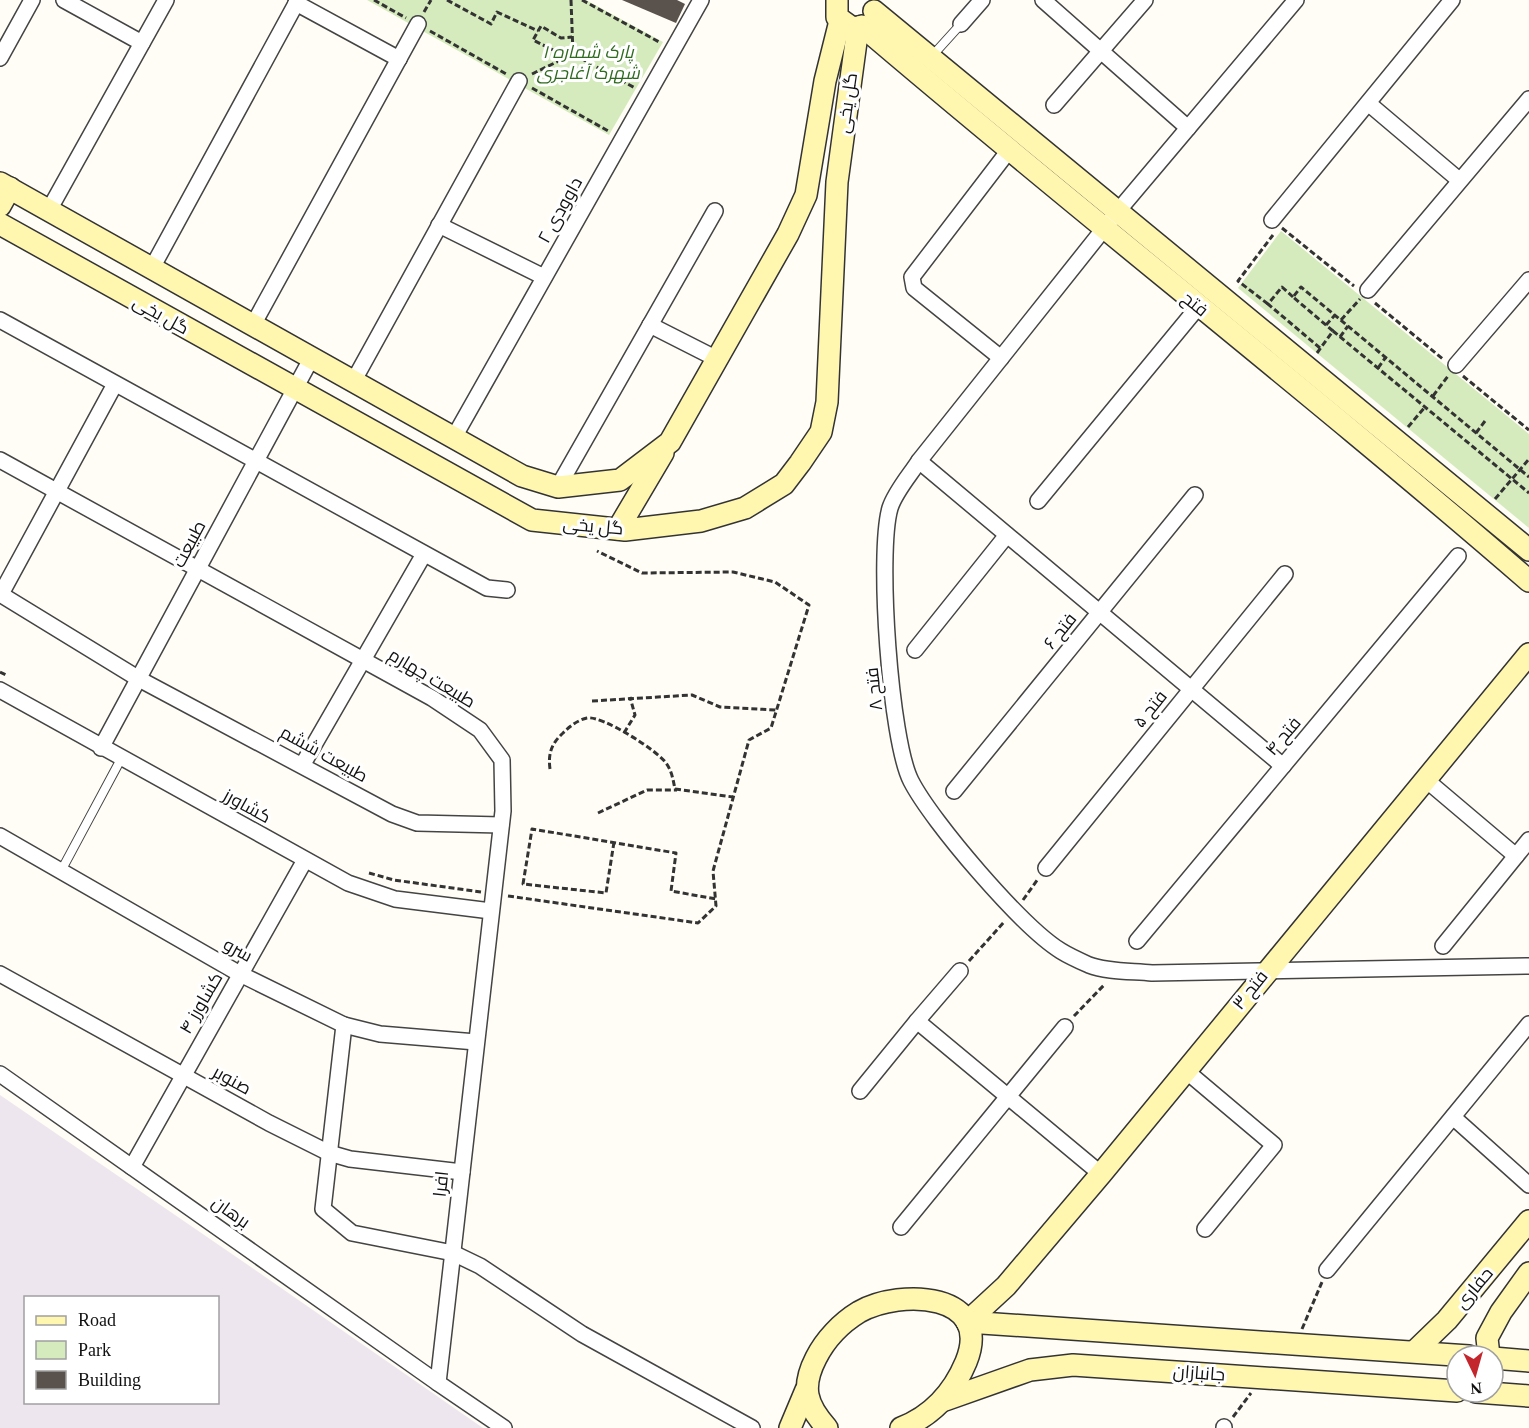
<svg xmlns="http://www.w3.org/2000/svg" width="1529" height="1428" viewBox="0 0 1529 1428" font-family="'Times New Roman',Cairo,serif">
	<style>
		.industrial { fill: #eee6ef; fill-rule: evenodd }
		.green { fill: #d5ebbd }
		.building { fill: #5a524d }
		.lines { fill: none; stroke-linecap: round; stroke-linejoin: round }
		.lane-casing { stroke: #444; stroke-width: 10 }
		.street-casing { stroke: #444; stroke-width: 18 }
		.secondary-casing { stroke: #333; stroke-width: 24 }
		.path { stroke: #333; stroke-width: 3; stroke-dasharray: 6 3; stroke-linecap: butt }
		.lane { stroke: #fff; stroke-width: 8 }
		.street { stroke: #fff; stroke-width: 15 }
		.secondary { stroke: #fff6b0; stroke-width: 21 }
		.labels { text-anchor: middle; stroke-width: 6; stroke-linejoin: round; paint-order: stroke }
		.park-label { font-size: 18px; font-style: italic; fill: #2f6b1f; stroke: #fff }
		.street-label { font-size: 18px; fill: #111; stroke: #fff }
	</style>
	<rect width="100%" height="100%" fill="#fffdf5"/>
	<!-- industrial -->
	<path class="industrial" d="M0 1095 261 1274 483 1428H0ZM26 1298H218V1402H26Z"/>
	<!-- green -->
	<g class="green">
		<path d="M367 0H586L663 42 609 135Z"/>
		<path d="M1281 231 1529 434V528L1238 288Z"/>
	</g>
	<!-- building -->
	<path class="building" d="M622 0H677L685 4 676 23Z"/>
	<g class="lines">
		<!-- lane casing -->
		<g class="lane-casing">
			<g id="lane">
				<path d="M932 56 961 24"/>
				<path d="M61 871 121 759"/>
			</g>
		</g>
		<!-- street casing -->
		<g class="street-casing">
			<g id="street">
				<path d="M64 0 142 43"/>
				<path d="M1043 0 1188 128"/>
				<path d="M1296 0 1118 211 919 461C910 475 895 492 890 508 877 553 890 740 911 781 932 822 1022 927 1061 951 1069 956 1080 961 1089 965 1107 972 1132 971 1152 973L1529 966"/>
				<path d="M296 3 399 59"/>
				<path d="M961 24 982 0"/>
				<path d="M0 58 32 0"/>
				<path d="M1368 103 1459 180"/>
				<path d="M1054 105 1145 0"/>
				<path d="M49 210 166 0"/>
				<path d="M1272 220 1452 0"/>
				<path d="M439 225 544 277"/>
				<path d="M152 268 298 0"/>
				<path d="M1368 290 1529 99"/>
				<path d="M0 320 487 588 507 590"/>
				<path d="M253 325 418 24"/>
				<path d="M650 325 717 359"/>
				<path d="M1001 358 914 288 912 277 1010 149"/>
				<path d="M1456 365 1529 280"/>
				<path d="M353 382 519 81"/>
				<path d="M453 439 701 0"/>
				<path d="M0 460 432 698 480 730 502 760 503 811 438 1383 504 1428"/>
				<path d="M919 461 1283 766"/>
				<path d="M558 487 715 211"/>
				<path d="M1038 501 1198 307"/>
				<path d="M0 594 139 679 392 814 417 823 501 825"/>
				<path d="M1 594 115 384"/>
				<path d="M915 650 1007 535"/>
				<path d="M0 690 348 883 395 899 491 911"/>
				<path d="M101 748 311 359"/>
				<path d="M303 764 424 554"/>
				<path d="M1425 779 1516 856"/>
				<path d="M954 791 1195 495"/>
				<path d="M0 836 240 974 344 1025 380 1034 476 1042"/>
				<path d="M1046 868 1285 574"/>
				<path d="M1137 941 1458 556"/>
				<path d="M1443 946 1529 840"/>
				<path d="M0 974 269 1123 329 1153 350 1159 462 1172"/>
				<path d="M917 1021 960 971"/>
				<path d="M344 1025 323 1209 352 1233 453 1253 480 1266 582 1334 752 1428"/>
				<path d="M1185 1070 1274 1145 1205 1229"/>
				<path d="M0 1074 438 1383"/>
				<path d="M860 1091 917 1021 1101 1174"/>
				<path d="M1453 1117 1529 1185"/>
				<path d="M132 1167 305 860"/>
				<path d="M901 1227 1065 1027"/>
				<path d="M1327 1270 1529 1024"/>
				<path d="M1224 1428V1427"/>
			</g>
		</g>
		<!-- secondary casing -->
		<g class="secondary-casing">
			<g id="secondary">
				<path d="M837 0V17L851 27"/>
				<path d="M874 11 1529 550"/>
				<path d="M862 26C1082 214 1311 392 1529 581"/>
				<path d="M0 183 522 476 558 487 620 480 670 442 788 234 806 195 825 81 840 21"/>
				<path d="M0 206 10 188"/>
				<path d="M0 224 532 520 625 530 701 521 745 508 784 484 800 463 821 432 827 402 837 182 858 27"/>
				<path d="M618 529 663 453"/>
				<path d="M967 1322 1006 1286 1101 1174 1529 654"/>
				<path d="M967 1322 1469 1356"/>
				<path d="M1415 1351 1447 1320 1529 1221"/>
				<path d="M1489 1356 1487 1338 1501 1312 1529 1273"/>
				<path d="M1493 1358 1529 1361"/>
				<path d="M1476 1392 1529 1396"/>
				<path d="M945 1400 1030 1370 1073 1365 1457 1391"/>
				<path d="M790 1428 806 1390"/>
				<path d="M827 1428C806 1405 801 1387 816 1358 825 1340 841 1323 859 1312 901 1288 994 1293 966 1362 953 1393 932 1416 901 1428"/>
			</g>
		</g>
		<!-- path -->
		<g class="path">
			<path d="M374 0 406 18"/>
			<path d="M447 0 491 24 497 12 538 31"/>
			<path d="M571 0 573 54 635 88"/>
			<path d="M582 0 661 43"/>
			<path d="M424 12 431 0"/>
			<path d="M430 31 508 75"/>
			<path d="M558 61 555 51 533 40 541 26 561 38 572 37"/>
			<path d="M532 74 573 54"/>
			<path d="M532 88 610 132"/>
			<path d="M1282 228 1354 286"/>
			<path d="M1293 297 1282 287 1268 304 1320 348"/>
			<path d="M1375 303 1444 360"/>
			<path d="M1268 304 1238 281 1273 235"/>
			<path d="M1341 320 1360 299"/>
			<path d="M1326 325 1335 315"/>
			<path d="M1333 331 1293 297 1301 287 1529 477"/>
			<path d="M1340 337 1348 326"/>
			<path d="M1317 353 1333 331 1529 493"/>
			<path d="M1378 368 1386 357"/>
			<path d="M1463 376 1529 430"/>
			<path d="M1433 396 1448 376"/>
			<path d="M1408 427 1425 407"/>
			<path d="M1476 433 1485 421"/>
			<path d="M1495 499 1529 459"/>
			<path d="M0 672 8 676"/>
			<path d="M592 701 692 695 720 707 776 710"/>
			<path d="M624 733 635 715 630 697"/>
			<path d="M550 769C548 754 551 744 563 733 570 726 578 720 587 718 602 715 658 751 666 763 672 771 673 780 675 789L733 797"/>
			<path d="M598 813 647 790H677"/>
			<path d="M614 842 606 893 523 884 532 829 676 853 671 891 716 899"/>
			<path d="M369 873 394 880 481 892"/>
			<path d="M508 896 698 923 716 906 713 871 749 740 771 728 809 605 775 582 733 572 642 573 597 551"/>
			<path d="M1023 900 1038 879"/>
			<path d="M969 961 1005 921"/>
			<path d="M1074 1016 1105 984"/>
			<path d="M1302 1329 1322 1282"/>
			<path d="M1233 1417 1251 1393"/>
		</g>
		<!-- lane -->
		<use href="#lane" class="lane"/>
		<!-- street -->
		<use href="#street" class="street"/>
		<!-- secondary -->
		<use href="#secondary" class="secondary"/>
	</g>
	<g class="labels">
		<!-- park labels -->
		<g class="park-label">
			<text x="588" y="58">پارک شماره ۱<tspan x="588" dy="21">شهرک آغاجری</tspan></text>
		</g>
		<!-- street labels -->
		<g class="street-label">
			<text transform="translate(847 103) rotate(-82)" y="6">گل یخی</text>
			<text transform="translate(560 210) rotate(-61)" y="6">داوودی ۲</text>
			<text transform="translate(1195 304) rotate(39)" y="6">فتح</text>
			<text transform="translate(161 315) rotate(29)" y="6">گل یخی</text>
			<text transform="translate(593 526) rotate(5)" y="6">گل یخی</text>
			<text transform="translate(189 544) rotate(-62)" y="6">طبیعت</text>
			<text transform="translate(1060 631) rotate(-51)" y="6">فتح ۶</text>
			<text transform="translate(432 678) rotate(31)" y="6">طبیعت چهارم</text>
			<text transform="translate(874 689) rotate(-96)" y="6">فتح ۸</text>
			<text transform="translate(1150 709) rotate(-51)" y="6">فتح ۵</text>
			<text transform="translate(1283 736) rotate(-50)" y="6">فتح ۴</text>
			<text transform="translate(324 754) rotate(29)" y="6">طبیعت ششم</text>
			<text transform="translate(247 806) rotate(29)" y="6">کشاورز</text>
			<text transform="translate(238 950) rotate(29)" y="6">سرو</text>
			<text transform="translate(1250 990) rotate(-51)" y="6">فتح ۳</text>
			<text transform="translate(201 1003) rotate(-60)" y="6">کشاورز ۴</text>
			<text transform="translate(232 1080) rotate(29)" y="6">صنوبر</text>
			<text transform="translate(441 1184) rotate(-84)" y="6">افرا</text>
			<text transform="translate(231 1212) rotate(35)" y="6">برهان</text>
			<text transform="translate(1474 1288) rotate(-50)" y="6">حفاری</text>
			<text transform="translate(1199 1373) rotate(4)" y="6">جانبازان</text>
		</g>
	</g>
	<!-- legend -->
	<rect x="24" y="1296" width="195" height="108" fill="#ffffff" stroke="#a0a0a0" stroke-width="1.5"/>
	<rect x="36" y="1316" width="30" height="9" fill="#fff6b0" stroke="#a0a0a0" stroke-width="1.5"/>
	<text x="78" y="1326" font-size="18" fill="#111111">Road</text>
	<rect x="36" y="1341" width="30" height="18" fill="#d5ebbd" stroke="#a0a0a0" stroke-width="1.5"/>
	<text x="78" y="1356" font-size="18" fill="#111111">Park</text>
	<rect x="36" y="1371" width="30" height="18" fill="#5a524d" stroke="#a0a0a0" stroke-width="1.5"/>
	<text x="78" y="1386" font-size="18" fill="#111111">Building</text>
	<!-- north arrow -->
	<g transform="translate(1475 1374) rotate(175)"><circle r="28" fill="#ffffff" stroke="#a0a0a0" stroke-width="1.5"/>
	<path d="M0-4.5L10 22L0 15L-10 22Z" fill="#c4262e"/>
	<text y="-9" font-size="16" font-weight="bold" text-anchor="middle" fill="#111111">N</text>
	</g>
</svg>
